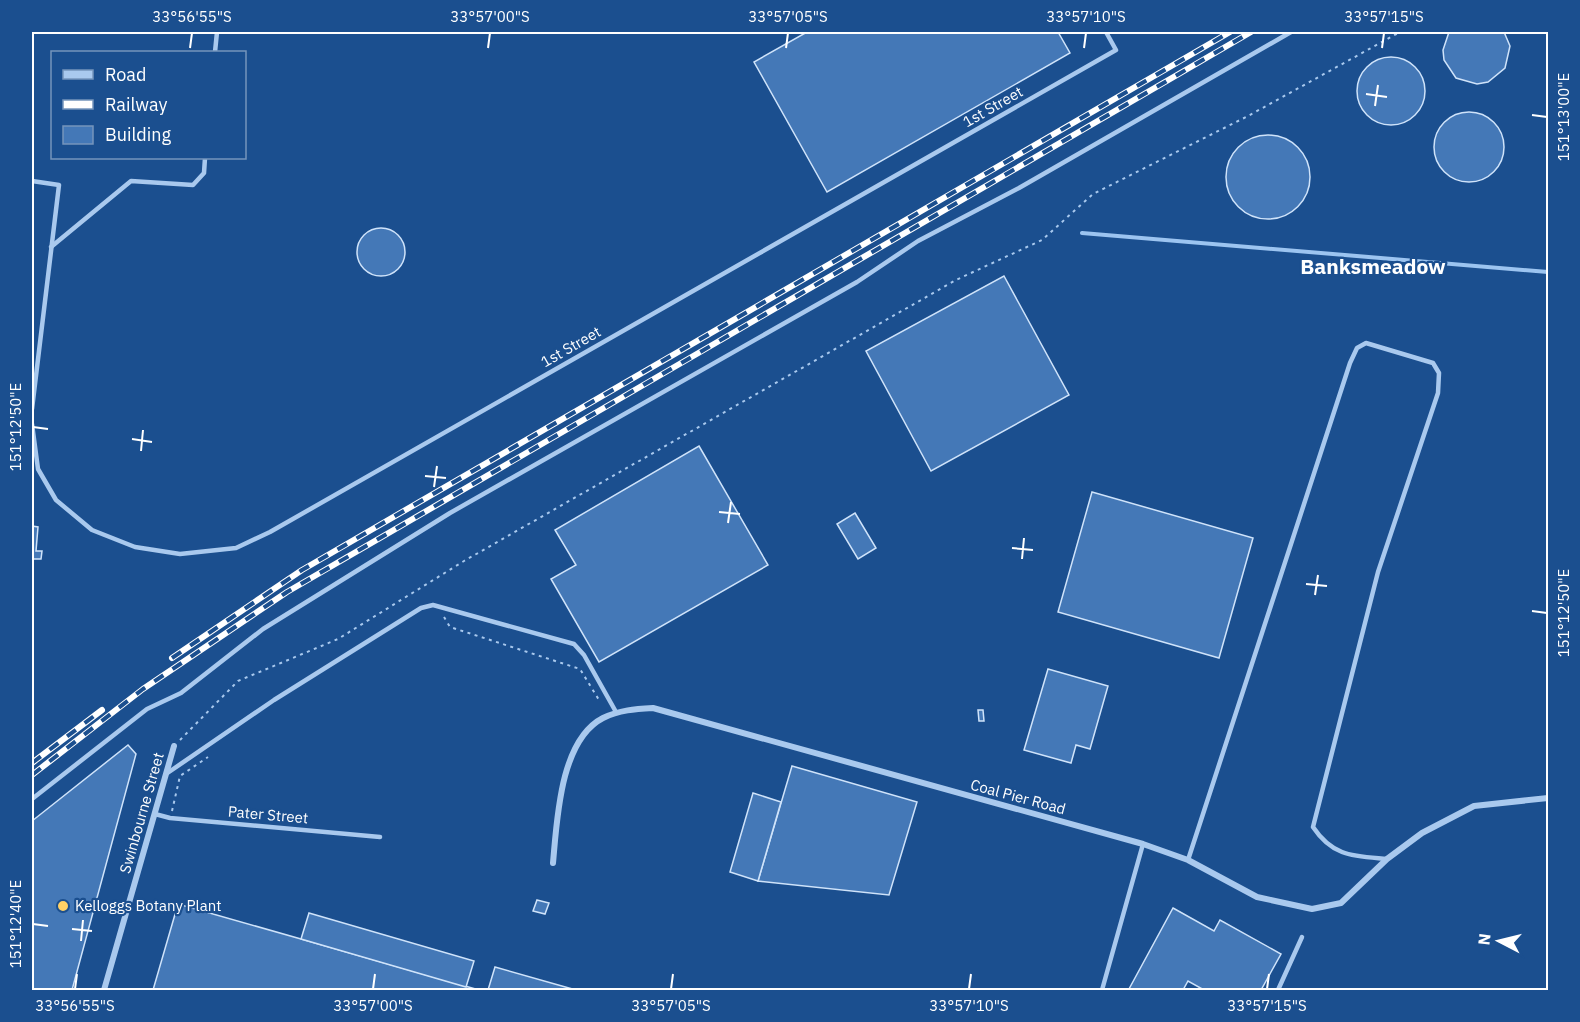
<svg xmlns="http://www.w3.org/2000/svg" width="1580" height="1022" viewBox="0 0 1580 1022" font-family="'IBM Plex Sans',sans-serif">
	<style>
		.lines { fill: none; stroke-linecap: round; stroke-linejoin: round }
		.stream { stroke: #9cc4f0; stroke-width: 4 }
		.building { fill: #4478b7; stroke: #cfe3fa; stroke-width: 1.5 }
		.path { stroke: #a9c9ee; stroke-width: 2; stroke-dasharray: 3 4.5; stroke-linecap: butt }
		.lane { stroke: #a9c9ee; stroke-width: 4.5 }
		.street { stroke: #a9c9ee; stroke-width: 6 }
		.rail-casing { stroke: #fff; stroke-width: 6 }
		.rail { stroke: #1b4f8f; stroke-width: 4; stroke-dasharray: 11; stroke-linecap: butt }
		.ticks { fill: none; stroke: #fff; stroke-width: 2 }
		.poi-dot { fill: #ffd166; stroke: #1b4f8f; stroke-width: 2 }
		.labels { text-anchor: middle; stroke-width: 4.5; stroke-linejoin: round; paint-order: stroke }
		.street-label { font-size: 15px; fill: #fff; stroke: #1b4f8f }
		.poi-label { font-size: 15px; fill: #fff; stroke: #1b4f8f; text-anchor: start }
		.district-label { font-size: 21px; font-weight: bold; fill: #fff; stroke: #1b4f8f }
		.neatline { fill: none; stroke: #fff; stroke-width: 2 }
		.ticks-label { font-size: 15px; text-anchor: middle; fill: #fff }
	</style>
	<rect width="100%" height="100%" fill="#1b4f8f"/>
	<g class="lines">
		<!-- stream -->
		<path class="stream" d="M1082 233 1548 272"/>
	</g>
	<!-- building -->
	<g class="building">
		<path d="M807 32H1058L1070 53 827 192 754 62Z"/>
		<path d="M1449 32H1504L1510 46 1505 68 1488 82 1477 84 1456 78 1444 60 1443 50Z"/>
		<circle cx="1391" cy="91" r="34"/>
		<circle cx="1469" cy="147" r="35"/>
		<circle cx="1268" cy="177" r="42"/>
		<circle cx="381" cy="252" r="24"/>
		<path d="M1004 276 1069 395 931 471 866 351Z"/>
		<path d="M699 446 768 565 599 662 551 579 576 565 555 530Z"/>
		<path d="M1092 492 1253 538 1219 658 1058 612Z"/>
		<path d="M855 513 876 548 858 559 837 524Z"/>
		<path d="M32 526 38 527 36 551H42L41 559H32Z"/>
		<path d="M1048 669 1108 686 1090 749 1076 745 1071 763 1024 750Z"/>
		<path d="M978 710H983L984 721H979Z"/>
		<path d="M128 745 136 754 72 990H32V821Z"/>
		<path d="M792 766 917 802 889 895 758 881Z"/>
		<path d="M753 793 781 802 758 881 730 872Z"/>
		<path d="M537 900 549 903 545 914 533 911Z"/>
		<path d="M178 904 301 939 479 990H153Z"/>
		<path d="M1173 908 1214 931 1220 920 1281 954 1261 990H1204L1188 981 1183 990 1129 989Z"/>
		<path d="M309 913 474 961 466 987 301 939Z"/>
		<path d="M495 967 576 990H488Z"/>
	</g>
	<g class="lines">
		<!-- path -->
		<g class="path">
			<path d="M444 617 450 627 580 669 599 700"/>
			<path d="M180 740 238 681 338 639 464 561 956 280 1042 240 1093 194 1248 116 1400 32"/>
			<path d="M172 811 180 776 208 757"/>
		</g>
		<!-- lane -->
		<g class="lane">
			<path d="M215 52 217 32"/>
			<path d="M32 181 59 185 32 409"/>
			<path d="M51 247 131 181 193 185 204 173 205 158"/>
			<path d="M32 424 38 469 56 500 92 530 135 547 180 554 236 548 270 532 1116 50 1106 32"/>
			<path d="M166 774 274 700 421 608 433 605 574 644 584 655 616 712"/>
			<path d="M32 799 147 709 181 693 263 629 450 513 857 282 918 241 1019 188 1291 32"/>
			<path d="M155 814 170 818 380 837"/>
			<path d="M1188 860 1350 363 1357 348 1366 343 1433 363 1439 373 1438 393 1378 572 1313 827C1333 857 1354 856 1387 859"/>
			<path d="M1102 990 1143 844"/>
			<path d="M1278 990 1302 937"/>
		</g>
		<!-- street -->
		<g class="street">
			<path d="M553 863C557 820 560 740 603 718 619 710 636 709 653 708L1143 844 1188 860 1257 897 1312 909 1341 903 1387 859 1422 833 1474 806 1548 798"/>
			<path d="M104 990 174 746"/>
		</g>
		<!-- rail casing -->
		<g class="rail-casing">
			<g id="rail">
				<path d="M172 658 302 570 1230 32"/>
				<path d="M32 763 102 710"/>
				<path d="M32 775 143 689 287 592 1251 32"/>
			</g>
		</g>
		<!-- rail -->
		<use href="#rail" class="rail"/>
	</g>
	<!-- ticks -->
	<path class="ticks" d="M190 48 192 33M488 48 490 33M786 48 788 33M1084 48 1086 33M1382 48 1384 33M1366 94 1387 97M1375 106 1378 85M1532 115 1547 117M33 427 48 429M132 439 152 442M141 451 143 430M425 476 446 478M434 487 437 466M719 512 740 514M728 523 731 502M1012 548 1033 550M1022 559 1024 538M1306 584 1327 586M1315 595 1318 575M1532 611 1547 613M33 924 48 926M72 929 92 931M81 941 83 920M75 989 77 974M373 989 375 974M671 989 673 974M969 989 971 974M1267 989 1269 974"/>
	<!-- markers -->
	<circle class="poi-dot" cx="63" cy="906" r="6"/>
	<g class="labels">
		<!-- street labels -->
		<g class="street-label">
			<text transform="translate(993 107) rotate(-30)" y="5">1st Street</text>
			<text transform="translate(571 347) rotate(-30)" y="5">1st Street</text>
			<text transform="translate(1018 797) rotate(15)" y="5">Coal Pier Road</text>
			<text transform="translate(142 813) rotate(-74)" y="5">Swinbourne Street</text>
			<text transform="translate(268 815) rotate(5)" y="5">Pater Street</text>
		</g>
		<!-- poi labels -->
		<g class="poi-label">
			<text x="75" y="911">Kelloggs Botany Plant</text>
		</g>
		<!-- district labels -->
		<g class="district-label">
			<text x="1373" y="274">Banksmeadow</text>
		</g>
	</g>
	<!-- border -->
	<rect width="1580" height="1022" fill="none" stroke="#1b4f8f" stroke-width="66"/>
	<!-- legend -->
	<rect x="51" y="51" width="195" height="108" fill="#1b4f8f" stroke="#7695bc" stroke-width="1.5"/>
	<rect x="63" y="70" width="30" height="9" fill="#a9c9ee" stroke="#7695bc" stroke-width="1.5"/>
	<text x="105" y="81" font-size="18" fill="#ffffff">Road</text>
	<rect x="63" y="100" width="30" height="9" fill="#ffffff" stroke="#7695bc" stroke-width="1.5"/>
	<text x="105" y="111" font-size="18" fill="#ffffff">Railway</text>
	<rect x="63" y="126" width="30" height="18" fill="#4478b7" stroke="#7695bc" stroke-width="1.5"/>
	<text x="105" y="141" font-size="18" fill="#ffffff">Building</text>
	<!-- north arrow -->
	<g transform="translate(1499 941) rotate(277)" stroke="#1b4f8f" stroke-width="4.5" paint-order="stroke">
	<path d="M0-4.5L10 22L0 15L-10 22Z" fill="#ffffff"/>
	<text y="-9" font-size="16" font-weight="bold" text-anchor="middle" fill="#ffffff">N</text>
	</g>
	<rect x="33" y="33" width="1514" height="956" class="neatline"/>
	<g class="ticks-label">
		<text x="192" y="22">33°56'55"S</text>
		<text x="490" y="22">33°57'00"S</text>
		<text x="788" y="22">33°57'05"S</text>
		<text x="1086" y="22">33°57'10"S</text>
		<text x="1384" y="22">33°57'15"S</text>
		<text transform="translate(1564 117) rotate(-90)" y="5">151°13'00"E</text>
		<text transform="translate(16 427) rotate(-90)" y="5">151°12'50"E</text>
		<text transform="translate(1564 613) rotate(-90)" y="5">151°12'50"E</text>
		<text transform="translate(16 924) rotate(-90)" y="5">151°12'40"E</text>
		<text x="75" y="1011">33°56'55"S</text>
		<text x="373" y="1011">33°57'00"S</text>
		<text x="671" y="1011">33°57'05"S</text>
		<text x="969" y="1011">33°57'10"S</text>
		<text x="1267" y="1011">33°57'15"S</text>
	</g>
</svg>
